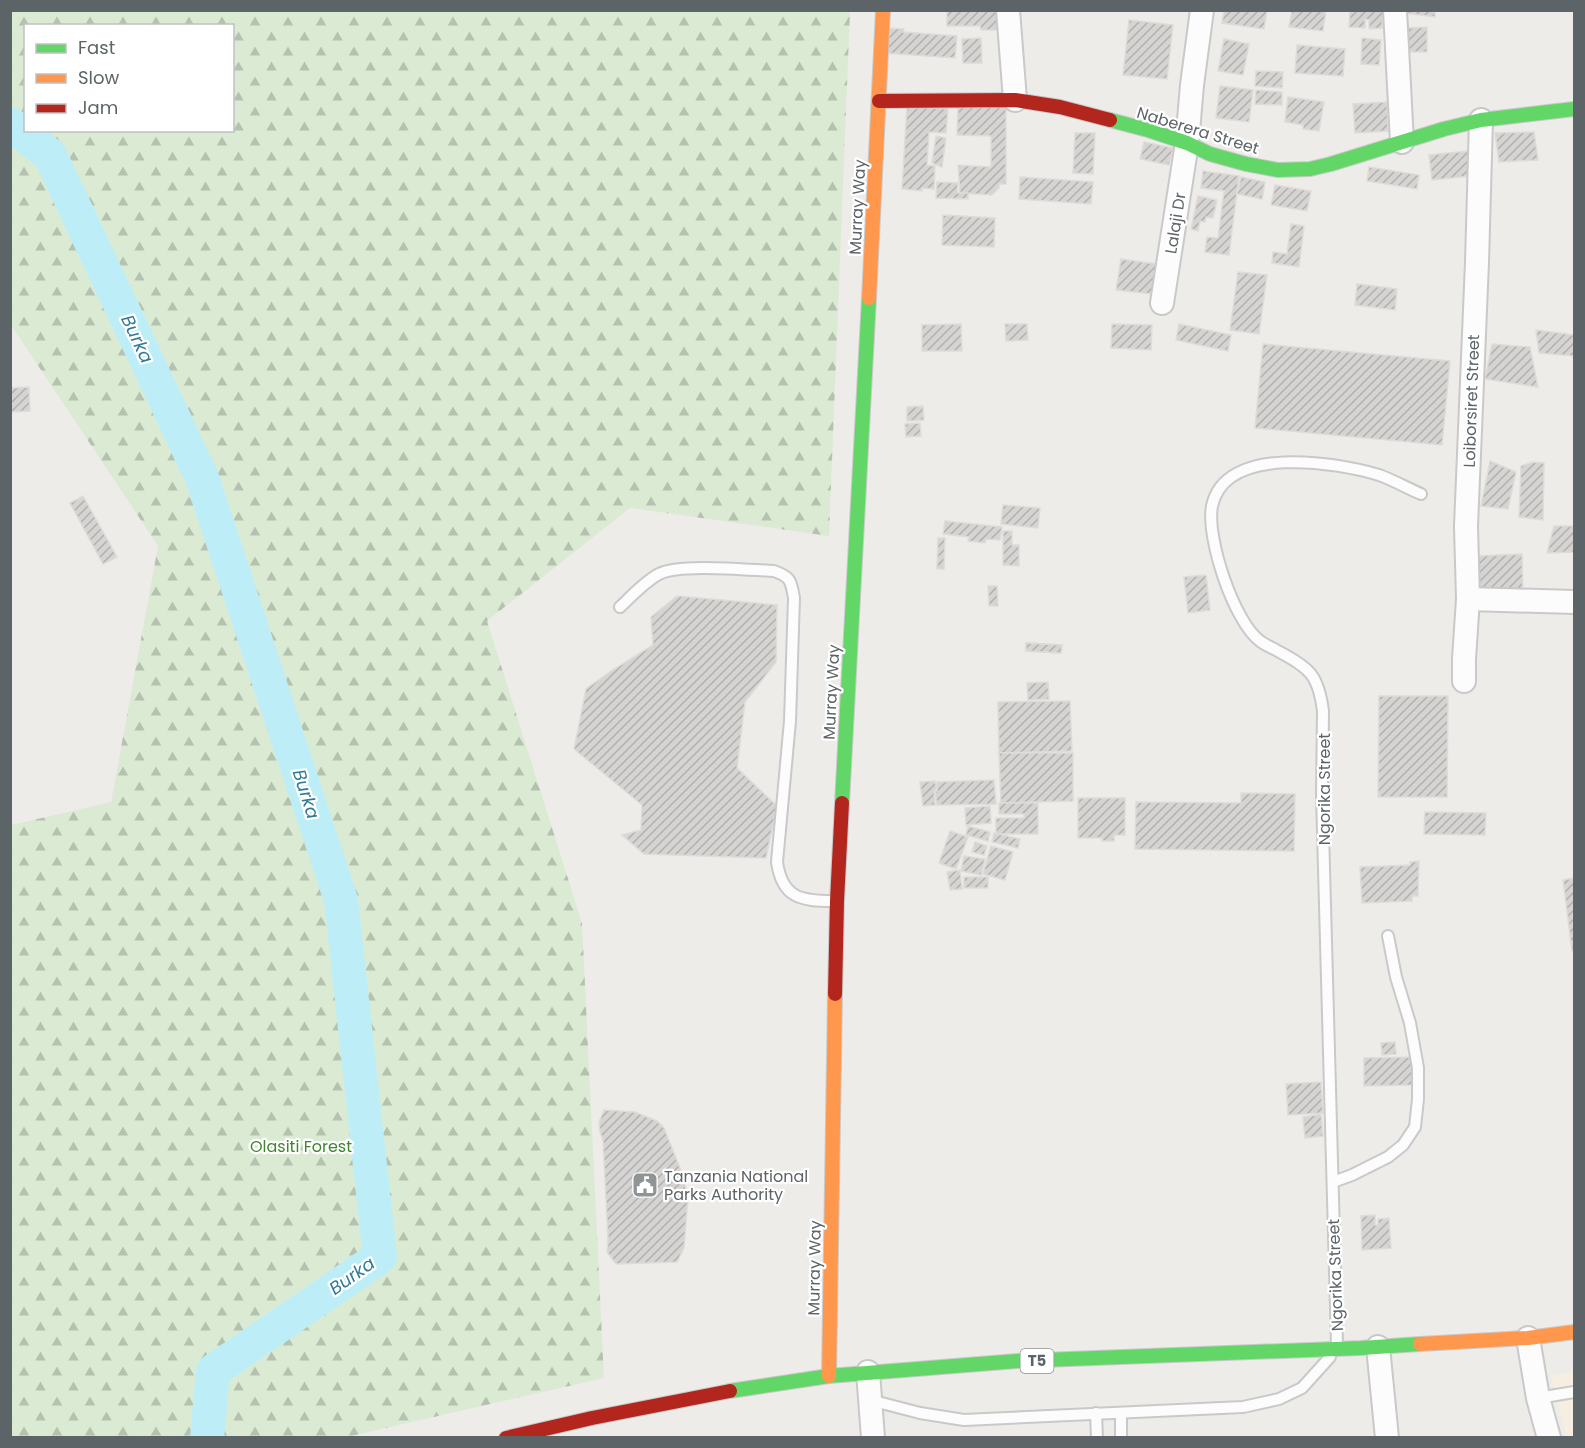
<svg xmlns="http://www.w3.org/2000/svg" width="1585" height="1448" viewBox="0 0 1585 1448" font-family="Poppins,sans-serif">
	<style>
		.commercial { fill: #f7eee2 }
		.forest { fill: url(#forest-firs); fill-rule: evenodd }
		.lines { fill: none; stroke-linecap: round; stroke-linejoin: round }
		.river { stroke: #bdeef8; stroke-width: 34 }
		.building { fill: url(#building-hatch); stroke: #dedbd8; stroke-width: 1.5 }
		.lane-casing { stroke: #c8c9c8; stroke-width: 14 }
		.street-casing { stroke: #c8c9c8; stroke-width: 26 }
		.fast-casing { stroke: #c9caca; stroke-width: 16 }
		.slow-casing { stroke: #c9caca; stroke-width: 16 }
		.jam-casing { stroke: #c9caca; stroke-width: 16 }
		.lane { stroke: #fcfcfc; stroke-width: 10 }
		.street { stroke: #fcfcfc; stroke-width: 22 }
		.fast { stroke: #63d668; stroke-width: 14 }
		.slow { stroke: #ff974d; stroke-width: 14 }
		.jam { stroke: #b3261e; stroke-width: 14 }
		.labels { text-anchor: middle; stroke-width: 4.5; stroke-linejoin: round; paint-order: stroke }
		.shield { fill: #fff; stroke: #8e9295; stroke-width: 1.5 }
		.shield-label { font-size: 15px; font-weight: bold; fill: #5d6467 }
		.street-label { font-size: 16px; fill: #5d6467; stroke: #fff }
		.park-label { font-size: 16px; fill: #40852f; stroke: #fff }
		.poi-label { font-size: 16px; fill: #5d6467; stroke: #fff; text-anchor: start }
		.water-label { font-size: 18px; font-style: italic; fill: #327a95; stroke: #fff }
	</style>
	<defs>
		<pattern id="forest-firs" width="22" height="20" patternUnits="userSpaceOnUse" patternTransform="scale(1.5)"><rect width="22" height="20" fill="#dbebd3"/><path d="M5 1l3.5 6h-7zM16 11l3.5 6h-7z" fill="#b5c2af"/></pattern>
		<pattern id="building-hatch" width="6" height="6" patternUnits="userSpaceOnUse" patternTransform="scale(1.5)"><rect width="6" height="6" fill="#d6d4d3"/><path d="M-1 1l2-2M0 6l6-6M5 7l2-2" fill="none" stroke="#b1b0af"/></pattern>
	</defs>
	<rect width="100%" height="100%" fill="#eeece9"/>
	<!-- commercial -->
	<path class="commercial" d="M1574 1371V1437H1567L1551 1376Z"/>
	<!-- forest -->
	<path class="forest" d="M11 10 850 11 829 536 630 508 487 621 582 923 604 1378 347 1437H11V825L111 802 158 546 11 325ZM26 26H232V130H26Z"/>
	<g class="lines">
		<!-- river -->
		<path class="river" d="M10 124 50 155 202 478 341 900 380 1257 213 1371 207 1438"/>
	</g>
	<!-- building -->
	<g class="building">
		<path d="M947 10H1002V30H981L980 26H947Z"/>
		<path d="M1224 10H1267L1264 29 1222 23Z"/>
		<path d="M1292 10H1326L1323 31 1289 27Z"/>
		<path d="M1350 10H1383L1382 28 1369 29V20L1365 19V28L1349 27Z"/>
		<path d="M1405 10H1435V17L1405 13Z"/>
		<path d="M1129 20 1173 25 1167 79 1123 75Z"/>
		<path d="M1427 27V52H1408V28Z"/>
		<path d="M887 28 904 29 903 32 957 36 955 58 885 53Z"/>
		<path d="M981 38 982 63H963L962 39Z"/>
		<path d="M1362 38 1381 40 1379 65 1361 64Z"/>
		<path d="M1224 39 1249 44 1243 75 1218 71Z"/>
		<path d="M1297 45 1345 49 1343 76 1295 73Z"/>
		<path d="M1256 71 1283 72 1282 88 1255 86Z"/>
		<path d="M1220 86 1253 90 1249 122 1216 118Z"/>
		<path d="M1256 90 1282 92V105L1255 104Z"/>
		<path d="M1288 97 1324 102 1319 131 1303 129V125L1285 122Z"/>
		<path d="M1387 102 1388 131 1355 133 1353 104Z"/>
		<path d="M1006 105V184H999V188L992 195 960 193 958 165 991 167V136L957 135 958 107Z"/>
		<path d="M907 106 948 109 946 133 929 132 927 165 935 166 934 189 922 188V191L902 189Z"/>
		<path d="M1534 132 1538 160 1499 162 1495 133Z"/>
		<path d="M1075 133H1095L1093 174 1073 173Z"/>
		<path d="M936 136 946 138 942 167 932 163Z"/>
		<path d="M1144 142 1173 148 1169 165 1140 159Z"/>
		<path d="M1468 151 1471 176 1432 180 1429 155Z"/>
		<path d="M1369 167 1419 175 1417 189 1367 181Z"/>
		<path d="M1203 171 1239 176 1229 255 1205 252 1207 237 1218 238 1224 191 1201 188Z"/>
		<path d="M1020 177 1093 182 1091 204 1019 199Z"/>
		<path d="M1241 177 1265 182 1262 199 1237 194Z"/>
		<path d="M937 182 958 183 957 193H968V199L936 198Z"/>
		<path d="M1275 185 1311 191 1307 211 1271 205Z"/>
		<path d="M1198 196 1217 200 1213 218 1206 217 1205 222 1200 221 1198 231 1191 229Z"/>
		<path d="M943 215 995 218 994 247 942 245Z"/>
		<path d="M1291 224 1304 226 1299 267 1272 263 1273 252 1287 254Z"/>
		<path d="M1121 259 1156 264 1152 294 1116 290Z"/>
		<path d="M1238 272 1267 275 1259 334 1230 330Z"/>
		<path d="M1357 284 1397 289 1395 310 1355 305Z"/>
		<path d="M961 324 962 351H922V325Z"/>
		<path d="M1005 324H1027L1028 340 1006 341Z"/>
		<path d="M1112 324 1152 325 1151 350 1111 348Z"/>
		<path d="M1179 324 1231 335 1228 351 1176 340Z"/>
		<path d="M1536 330 1574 335V356L1539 353Z"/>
		<path d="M1263 344 1450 361 1442 445 1255 428Z"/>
		<path d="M1492 344 1530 347 1538 387 1485 379Z"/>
		<path d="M29 387 30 411 10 412V388Z"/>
		<path d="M923 406 924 420 907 421V407Z"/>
		<path d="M920 423 921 436 906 437 905 424Z"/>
		<path d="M1490 461 1516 472 1508 509 1481 506Z"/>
		<path d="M1533 462 1544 463 1543 520 1519 517 1521 466Z"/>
		<path d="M83 496 117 557 103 564 70 503Z"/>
		<path d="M1003 505 1040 508 1038 528 1001 524Z"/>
		<path d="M945 521 1002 527 1000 540 986 539 985 543 968 541 969 537 943 534Z"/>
		<path d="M1554 526H1574V552L1547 553Z"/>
		<path d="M1003 531H1012V545H1019V566L1003 565Z"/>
		<path d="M938 538H945L944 569H937Z"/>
		<path d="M1522 554 1523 593 1480 592 1477 556Z"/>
		<path d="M1206 575 1210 610 1188 613 1184 577Z"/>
		<path d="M988 586H997L998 606H989Z"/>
		<path d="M677 596 777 605 776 662 745 702 737 768 777 806 766 858 644 854 622 835 641 830 642 805 574 749 586 689 611 671 653 645 651 617Z"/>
		<path d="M1026 643 1062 645 1061 653 1026 651Z"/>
		<path d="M1026 643 1062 645 1061 653 1026 651Z"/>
		<path d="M1048 682 1049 699 1028 700 1027 683Z"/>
		<path d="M1379 696H1448L1447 797H1378Z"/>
		<path d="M1070 701 1072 751 999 753 998 702Z"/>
		<path d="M999 753H1073V801L1001 803Z"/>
		<path d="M994 780 996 804 937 805 935 791H937V782Z"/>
		<path d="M935 781 937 790H934L935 805 923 806 920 782Z"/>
		<path d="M1241 793 1295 794 1294 851 1135 849 1136 802 1241 803Z"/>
		<path d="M1078 798H1125V835H1114V841H1102V838H1078Z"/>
		<path d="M999 803H1038V834H996V818H1024V814H999Z"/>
		<path d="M990 806 991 823 966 825 965 808Z"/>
		<path d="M1425 812 1486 813 1485 835 1424 834Z"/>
		<path d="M968 826 990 832 988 841 966 835Z"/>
		<path d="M950 831 968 837 956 869 939 863Z"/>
		<path d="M994 833 1020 839 1018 848 992 842Z"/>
		<path d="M975 842 987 846 984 855 972 852Z"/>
		<path d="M991 846 1013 852 1005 880 983 874Z"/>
		<path d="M964 856 985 859 981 875 961 871Z"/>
		<path d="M1419 861 1418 896H1412V901L1362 903 1360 867 1410 865V862Z"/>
		<path d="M960 870 962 889 950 890 947 872Z"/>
		<rect x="964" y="877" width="24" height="11"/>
		<path d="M1574 878V951H1572L1563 880Z"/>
		<path d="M1395 1042 1396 1054 1382 1055 1381 1043Z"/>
		<path d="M1413 1057V1085L1364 1086V1058Z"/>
		<path d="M1321 1082 1323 1113 1288 1115 1286 1084Z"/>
		<path d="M604 1110 635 1112 657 1121 664 1128 682 1173 688 1197 684 1248 677 1262 616 1264 607 1252 608 1239 603 1140 600 1132 599 1122Z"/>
		<path d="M1321 1114 1323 1136 1305 1138 1303 1117Z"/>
		<path d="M1375 1215V1225H1378V1219L1389 1218 1391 1248 1362 1250 1361 1216Z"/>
	</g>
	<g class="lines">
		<!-- lane casing -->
		<g class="lane-casing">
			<g id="lane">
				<path d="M620 607C632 596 644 582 659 574 679 563 749 570 774 571 791 577 791 581 794 598L790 721 777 862C782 898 801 901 833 901"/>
				<path d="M1333 1182 1352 1175 1388 1157 1403 1145 1415 1127 1418 1099V1068L1410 1023 1396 977 1388 936"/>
				<path d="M1337 1345 1322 795 1323 711C1318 672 1308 668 1276 650 1271 647 1265 645 1260 641 1234 622 1206 538 1212 506 1225 444 1336 462 1379 475 1393 480 1407 488 1421 494"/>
				<path d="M1538 1398 1574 1392"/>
				<path d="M870 1400 920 1413 964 1420 1243 1407 1279 1399 1302 1388 1330 1357"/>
				<path d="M1096 1413 1097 1438"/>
				<path d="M1121 1413V1438"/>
			</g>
		</g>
		<!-- street casing -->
		<g class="street-casing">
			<g id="street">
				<path d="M1008 10 1015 100"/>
				<path d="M1395 10 1402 142"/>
				<path d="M1162 303 1187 143 1192 85 1202 10"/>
				<path d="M1468 599 1574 602"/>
				<path d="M1464 681V659L1468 599 1466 526 1477 262 1481 120"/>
				<path d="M1528 1338 1538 1398 1549 1438"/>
				<path d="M1378 1347 1387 1438"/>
				<path d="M868 1372 873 1438"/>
			</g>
		</g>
		<!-- fast casing -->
		<g class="fast-casing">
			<g id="fast">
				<path d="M1110 120 1148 130 1187 143 1210 154 1246 164 1278 170 1310 169 1331 164 1444 129 1481 120 1574 109"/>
				<path d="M842 803 869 298"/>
				<path d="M730 1391 829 1376 1017 1361 1361 1348 1420 1344"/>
			</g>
		</g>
		<!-- slow casing -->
		<g class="slow-casing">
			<g id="slow">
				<path d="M869 298 883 10"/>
				<path d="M1420 1344 1528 1338 1574 1332"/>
				<path d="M829 1376 835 994"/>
			</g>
		</g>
		<!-- jam casing -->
		<g class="jam-casing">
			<g id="jam">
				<path d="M879 101 1015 100 1060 107 1110 120"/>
				<path d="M835 994 837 901 842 803"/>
				<path d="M506 1438 592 1418 730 1391"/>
			</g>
		</g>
		<!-- lane -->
		<use href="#lane" class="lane"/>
		<!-- street -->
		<use href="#street" class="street"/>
		<!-- fast -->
		<use href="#fast" class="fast"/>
		<!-- slow -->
		<use href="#slow" class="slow"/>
		<!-- jam -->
		<use href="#jam" class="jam"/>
	</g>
	<!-- icons -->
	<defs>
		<g id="civic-square" transform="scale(1.35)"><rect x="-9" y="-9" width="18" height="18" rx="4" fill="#909494" stroke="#fff"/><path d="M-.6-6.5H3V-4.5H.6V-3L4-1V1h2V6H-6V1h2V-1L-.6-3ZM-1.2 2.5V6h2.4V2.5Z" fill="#fff"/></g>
	</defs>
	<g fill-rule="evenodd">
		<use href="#civic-square" x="645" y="1185"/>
	</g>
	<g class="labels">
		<!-- shield labels -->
		<rect class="shield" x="1020.5" y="1349" width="33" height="24" rx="4.5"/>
		<g class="shield-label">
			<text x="1037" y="1366">T5</text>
		</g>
		<!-- street labels -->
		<g class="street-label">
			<text transform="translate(1198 130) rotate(17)" y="6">Naberera Street</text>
			<text transform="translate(857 207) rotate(-87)" y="6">Murray Way</text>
			<text transform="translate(1175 223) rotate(-81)" y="6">Lalaji Dr</text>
			<text transform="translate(1471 401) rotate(-88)" y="6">Loiborsiret Street</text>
			<text transform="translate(831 692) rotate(-87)" y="6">Murray Way</text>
			<text transform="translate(1324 789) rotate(-90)" y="6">Ngorika Street</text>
			<text transform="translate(814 1268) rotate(-89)" y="6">Murray Way</text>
			<text transform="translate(1335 1275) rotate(-92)" y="6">Ngorika Street</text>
		</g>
		<!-- park labels -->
		<g class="park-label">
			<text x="301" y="1152">Olasiti Forest</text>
		</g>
		<!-- poi labels -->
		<g class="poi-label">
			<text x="664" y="1182">Tanzania National<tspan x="664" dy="18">Parks Authority</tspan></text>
		</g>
		<!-- water labels -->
		<g class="water-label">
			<text transform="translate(137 339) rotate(65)" y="6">Burka</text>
			<text transform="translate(306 794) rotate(72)" y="6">Burka</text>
			<text transform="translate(352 1276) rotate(-35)" y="6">Burka</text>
		</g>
	</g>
	<!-- border -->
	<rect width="1585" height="1448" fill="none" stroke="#5d6467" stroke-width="24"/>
	<!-- legend -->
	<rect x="24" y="24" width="210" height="108" fill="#ffffff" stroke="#bec1c2" stroke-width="1.5"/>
	<rect x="36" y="44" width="30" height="9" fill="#63d668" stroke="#bec1c2" stroke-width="1.5"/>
	<text x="78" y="54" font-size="18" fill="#5d6467">Fast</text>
	<rect x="36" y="74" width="30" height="9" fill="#ff974d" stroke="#bec1c2" stroke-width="1.5"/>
	<text x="78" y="84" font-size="18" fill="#5d6467">Slow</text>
	<rect x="36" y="104" width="30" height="9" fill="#b3261e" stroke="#bec1c2" stroke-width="1.5"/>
	<text x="78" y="114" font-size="18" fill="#5d6467">Jam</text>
</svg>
